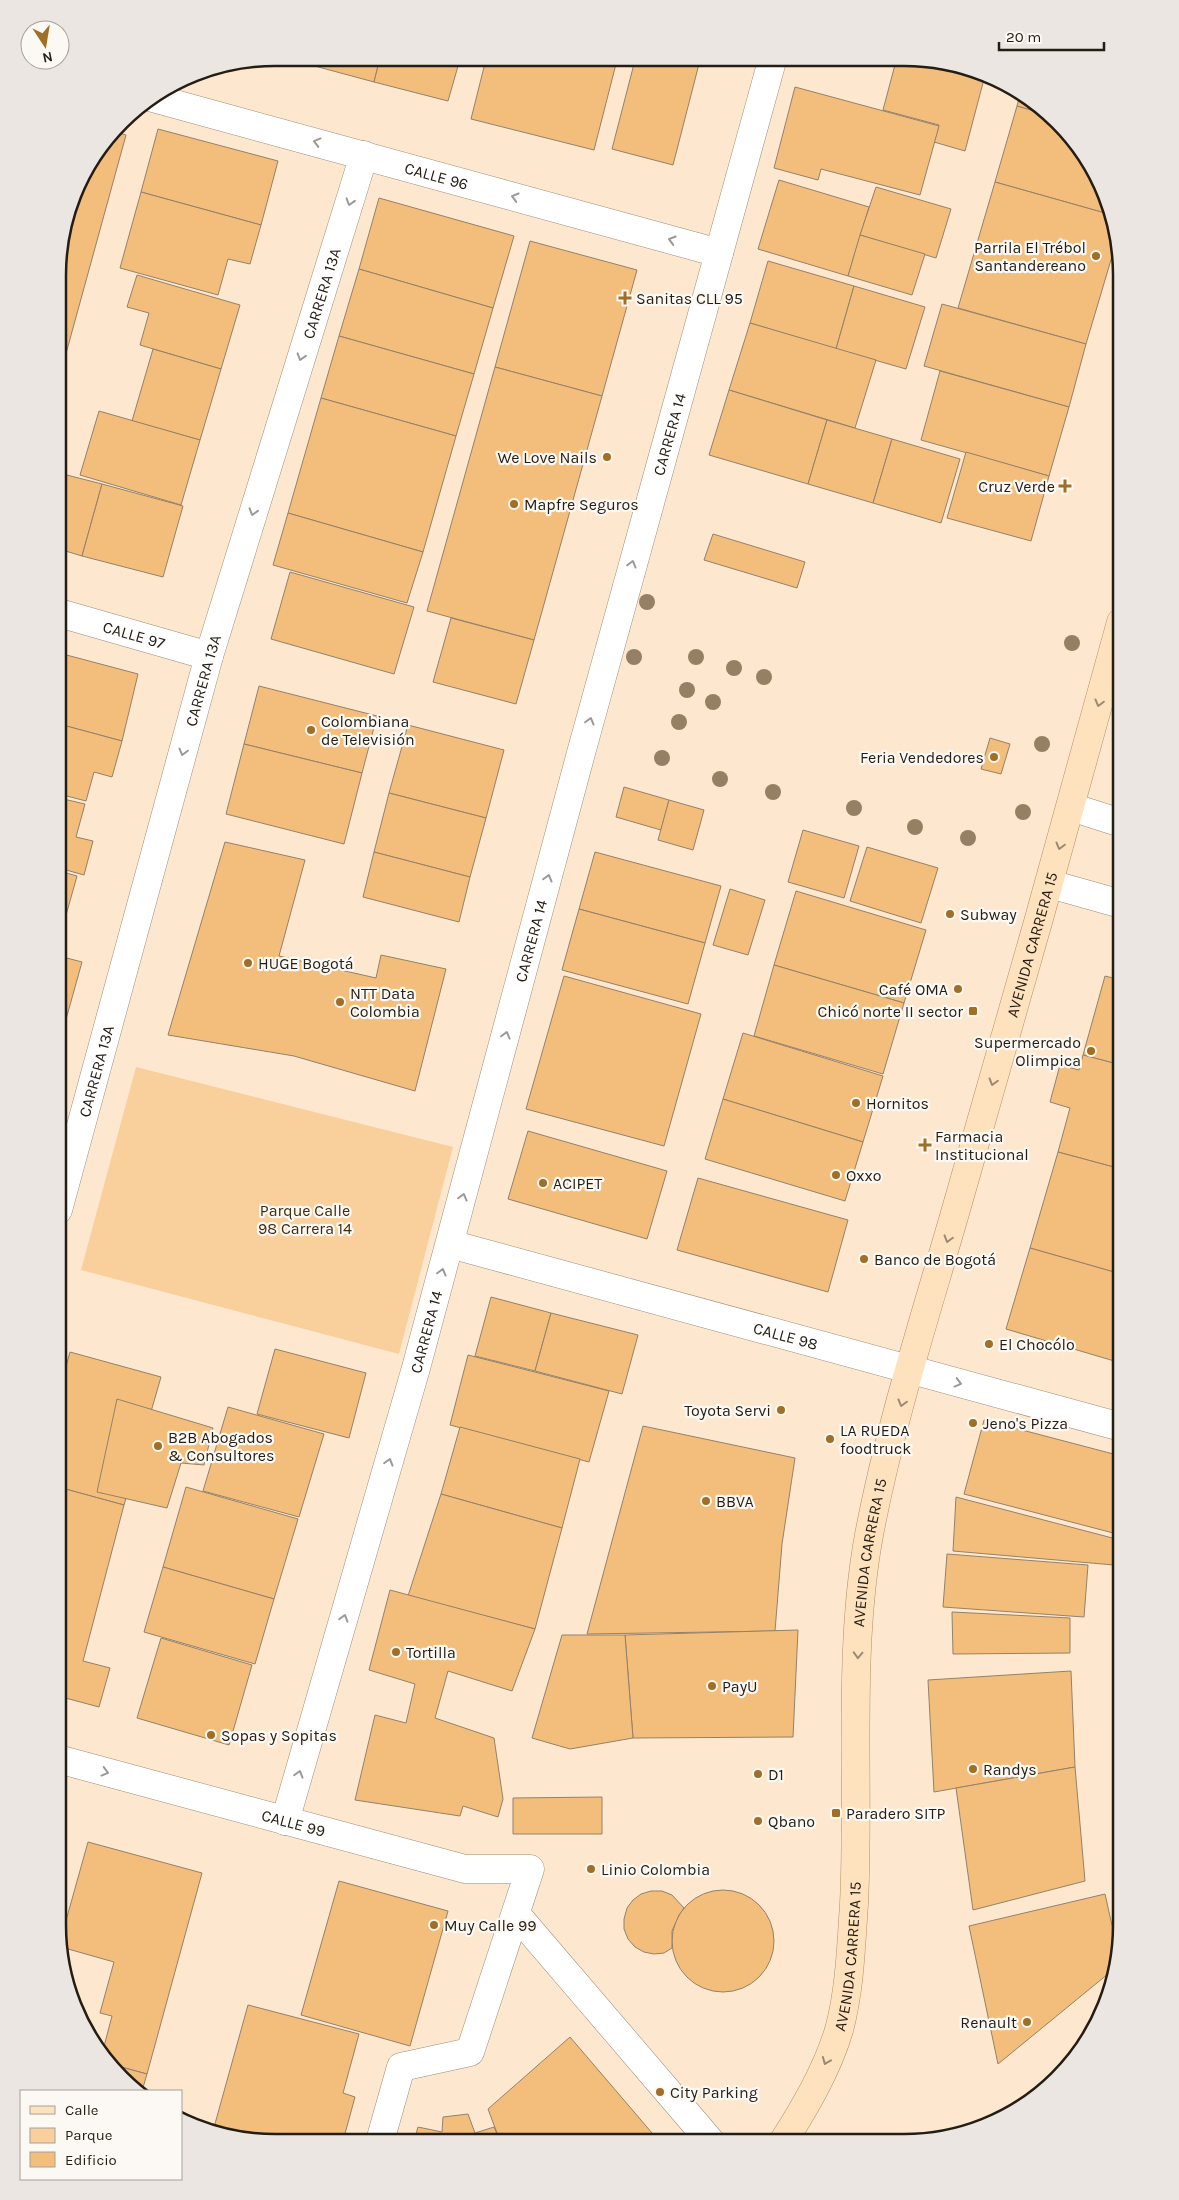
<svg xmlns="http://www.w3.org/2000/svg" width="1179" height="2200" viewBox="0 0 1179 2200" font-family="Karla,sans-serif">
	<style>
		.green { fill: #f9cf9b }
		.building { fill: #f3be7b; stroke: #94816a }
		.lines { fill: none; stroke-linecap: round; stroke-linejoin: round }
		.minor-casing { stroke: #a18d76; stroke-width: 29 }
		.major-casing { stroke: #b29067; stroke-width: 29 }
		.minor { stroke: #fff; stroke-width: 28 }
		.major { stroke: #fee2be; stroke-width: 28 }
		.tree { fill: #968064 }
		.oneway { stroke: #9c9995 }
		.oneway2 { stroke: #9c8972 }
		.poi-dot { fill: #a06e24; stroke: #fcf8f3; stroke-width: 2 }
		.labels { text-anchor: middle; stroke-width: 4.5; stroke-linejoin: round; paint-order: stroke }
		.street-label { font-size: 16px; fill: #241d14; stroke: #fcf8f3 }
		.poi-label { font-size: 16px; fill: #241d14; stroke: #fcf8f3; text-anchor: start }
		.park-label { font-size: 16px; fill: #412b0d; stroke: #fcf8f3 }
		.rim { fill: none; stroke: #241d14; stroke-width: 2.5 }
	</style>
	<rect width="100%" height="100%" fill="#fde8cf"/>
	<!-- green -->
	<path class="green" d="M136 1067 453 1147 399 1354 81 1270Z"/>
	<!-- building -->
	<g class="building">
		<path d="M301 58H380L374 82 300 62Z"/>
		<path d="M380 58 460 59 448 101 374 82Z"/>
		<path d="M486 59 617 60 594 150 471 119Z"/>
		<path d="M635 60H700L673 165 612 149Z"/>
		<path d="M896 61H916L984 79 965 151 934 142 939 125 883 110Z"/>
		<path d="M795 87 939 126 920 195 821 169 818 180 774 168Z"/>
		<path d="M1020 94 1047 111 1051 116 1017 106Z"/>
		<path d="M1017 106 1051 116 1085 155 1110 206 1112 215 995 182Z"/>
		<path d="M158 129 278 161 261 225 141 192Z"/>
		<path d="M116 132 126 135 59 379V247L80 179Z"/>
		<path d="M779 180 869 207 848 276 758 249Z"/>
		<path d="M995 182 1112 215 1116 243 1086 344 958 308Z"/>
		<path d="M876 187 951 209 936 258 860 235Z"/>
		<path d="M141 192 261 225 250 264 228 259 218 295 120 268Z"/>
		<path d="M379 198 514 236 493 308 359 269Z"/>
		<path d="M860 235 925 254 912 295 848 276Z"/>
		<path d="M530 241 637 270 602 396 495 367Z"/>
		<path d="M768 261 854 286 836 349 750 323Z"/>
		<path d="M359 269 493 308 474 374 339 336Z"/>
		<path d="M137 275 240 305 221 369 140 345 149 313 127 307Z"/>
		<path d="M854 286 925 307 906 369 836 349Z"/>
		<path d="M942 304 1086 344 1069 407 924 366Z"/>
		<path d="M750 323 876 360 855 428 729 390Z"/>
		<path d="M339 336 474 374 456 436 321 398Z"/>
		<path d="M153 349 221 369 200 440 132 421Z"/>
		<path d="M495 367 602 396 534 640 427 611Z"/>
		<path d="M940 371 1069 407 1049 476 921 440Z"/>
		<path d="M729 390 827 420 808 484 709 455Z"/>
		<path d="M321 398 456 436 423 552 288 513Z"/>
		<path d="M99 411 200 440 181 505 80 475Z"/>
		<path d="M827 420 892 439 873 503 808 484Z"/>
		<path d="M892 439 960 459 941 523 873 503Z"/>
		<path d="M966 452 1049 476 1031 541 947 518Z"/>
		<path d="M59 473 102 484 82 556 59 549Z"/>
		<path d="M102 484 183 506 163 577 82 556Z"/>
		<path d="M288 513 423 552 407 603 273 565Z"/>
		<path d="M713 534 805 562 797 588 704 560Z"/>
		<path d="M290 572 414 607 394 674 271 639Z"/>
		<path d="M451 618 534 640 516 704 433 682Z"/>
		<path d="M59 653 138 674 122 741 59 724Z"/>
		<path d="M259 686 377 716 362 773 244 744Z"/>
		<path d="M59 724 122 741 112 777 94 772 86 801 59 794Z"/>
		<path d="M408 725 504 750 486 818 389 793Z"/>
		<path d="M990 738 1010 744 1001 774 981 769Z"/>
		<path d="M244 744 362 773 344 844 226 814Z"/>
		<path d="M624 787 669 800 661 830 616 817Z"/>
		<path d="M389 793 486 818 470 877 374 852Z"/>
		<path d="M59 798 85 804 76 837 93 841 84 875 59 868Z"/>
		<path d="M669 800 704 810 693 850 658 840Z"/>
		<path d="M803 830 859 846 844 898 788 882Z"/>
		<path d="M225 842 305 860 279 956 376 978 381 955 446 969 415 1091 294 1056 168 1035Z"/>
		<path d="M867 847 938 868 921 923 850 901Z"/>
		<path d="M374 852 470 877 459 922 363 897Z"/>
		<path d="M595 852 721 886 705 943 579 909Z"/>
		<path d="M59 871 77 876 59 940Z"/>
		<path d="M730 889 765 900 748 955 713 945Z"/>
		<path d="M796 891 926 930 904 1003 774 965Z"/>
		<path d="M579 909 705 943 688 1004 562 970Z"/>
		<path d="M59 956 82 962 65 1023 58 1021Z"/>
		<path d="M774 965 904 1003 883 1074 754 1036Z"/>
		<path d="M564 976 701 1014 664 1146 526 1109Z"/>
		<path d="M1105 976 1121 980V1065L1083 1055Z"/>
		<path d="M58 1021 65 1023 58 1045Z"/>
		<path d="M743 1033 883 1076 863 1142 723 1099Z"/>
		<path d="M1083 1055 1121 1065V1169L1058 1152 1070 1108 1050 1102 1060 1065 1079 1070Z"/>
		<path d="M723 1099 863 1142 845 1201 705 1159Z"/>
		<path d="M528 1131 667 1171 647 1239 508 1199Z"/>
		<path d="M1058 1152 1121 1169V1274L1030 1248Z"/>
		<path d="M698 1178 848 1220 828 1292 677 1250Z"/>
		<path d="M1030 1248 1121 1274V1363L1006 1329Z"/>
		<path d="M491 1297 551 1313 535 1371 475 1356Z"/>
		<path d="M551 1313 638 1335 622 1394 535 1371Z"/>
		<path d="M275 1349 366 1373 349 1438 257 1414Z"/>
		<path d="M70 1352 161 1377 124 1505 58 1487V1395Z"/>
		<path d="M468 1355 609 1391 589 1462 450 1425Z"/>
		<path d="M117 1399 213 1428 204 1465 181 1463 167 1508 97 1492Z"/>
		<path d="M228 1407 324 1434 299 1517 203 1491Z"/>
		<path d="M984 1420 1121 1456V1535L964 1494Z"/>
		<path d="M643 1426 795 1458 782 1544 775 1631 587 1634Z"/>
		<path d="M460 1427 580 1459 562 1528 441 1494Z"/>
		<path d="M58 1487 124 1505 83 1661 110 1668 99 1707 58 1696Z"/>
		<path d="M186 1487 298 1519 274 1599 163 1567Z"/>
		<path d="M441 1494 562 1528 535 1629 408 1596Z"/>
		<path d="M956 1497 1120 1540 1114 1565 953 1551Z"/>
		<path d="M947 1554 1088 1565 1084 1617 943 1607Z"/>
		<path d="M163 1567 274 1599 255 1664 144 1632Z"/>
		<path d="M390 1590 535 1629 512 1691 448 1671 435 1718 494 1738 503 1799 498 1817 463 1806 460 1816 355 1800 375 1715 406 1723 415 1684 369 1670Z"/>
		<path d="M952 1612 1070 1618V1653L953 1654Z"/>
		<path d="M798 1630 793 1737 633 1738 625 1635Z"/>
		<path d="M562 1635H625L633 1738 570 1749 532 1738Z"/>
		<path d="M161 1638 252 1665 229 1745 137 1718Z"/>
		<path d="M1071 1671 1075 1767 934 1792 928 1680Z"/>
		<path d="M1075 1767 1085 1881 973 1910 956 1788Z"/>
		<path d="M602 1797V1834H513V1798Z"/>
		<path d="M88 1842 202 1873 147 2074 110 2064 102 2054 112 2016 100 2013 114 1962 61 1947 60 1942Z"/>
		<path d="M339 1881 448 1911 410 2046 301 2015Z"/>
		<circle cx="723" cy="1941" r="51"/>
		<path d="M651 1891H662L672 1895 684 1908 679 1915 672 1931V1948L664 1953 654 1954 644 1952 635 1947 628 1939 624 1929V1919L627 1908 633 1900 641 1894Z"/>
		<path d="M1105 1894 1118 1952 1114 1969 998 2064 969 1926Z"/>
		<path d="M248 2005 359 2034 343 2093 355 2097 343 2141H247L213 2131Z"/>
		<path d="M570 2037 658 2140 654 2142 500 2141 488 2109Z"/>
		<path d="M110 2064 147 2074 142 2091 132 2089Z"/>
		<path d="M468 2114 475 2133 494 2127 500 2141H414L418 2127 442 2132 443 2117Z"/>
	</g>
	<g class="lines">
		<!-- minor casing -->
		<g class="minor-casing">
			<g id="minor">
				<path id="s1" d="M153 98 719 253"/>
				<path id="s2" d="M59 613 209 656"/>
				<path d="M1071 807 1121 823"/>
				<path d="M1050 884 1121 904"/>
				<path id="s3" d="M58 1210 209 656 364 155"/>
				<path id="s4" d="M450 1244 1121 1427"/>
				<path id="s5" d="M58 1759 465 1869H530L470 2052 401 2067 380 2141"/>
				<path id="s6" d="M285 1821 416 1368 581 753 772 61"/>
				<path d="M516 1914 711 2142"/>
			</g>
		</g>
		<!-- major casing -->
		<g class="major-casing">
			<g id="major">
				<path id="s7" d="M783 2142C805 2107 827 2070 839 2030 850 1989 851 1946 854 1904 860 1783 847 1654 869 1535 891 1419 929 1305 961 1192 1016 1002 1069 813 1121 622"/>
			</g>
		</g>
		<!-- minor -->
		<use href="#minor" class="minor"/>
		<!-- major -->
		<use href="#major" class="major"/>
	</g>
	<!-- trees -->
	<g class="tree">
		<circle cx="647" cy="602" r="8"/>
		<circle cx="1072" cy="643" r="8"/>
		<circle cx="634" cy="657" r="8"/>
		<circle cx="696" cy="657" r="8"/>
		<circle cx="734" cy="668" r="8"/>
		<circle cx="764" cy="677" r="8"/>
		<circle cx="687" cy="690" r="8"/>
		<circle cx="713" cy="702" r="8"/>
		<circle cx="679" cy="722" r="8"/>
		<circle cx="1042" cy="744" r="8"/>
		<circle cx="662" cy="758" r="8"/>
		<circle cx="720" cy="779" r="8"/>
		<circle cx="773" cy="792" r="8"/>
		<circle cx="854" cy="808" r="8"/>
		<circle cx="1023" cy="812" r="8"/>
		<circle cx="915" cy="827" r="8"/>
		<circle cx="968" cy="838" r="8"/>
	</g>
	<!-- one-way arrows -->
	<defs><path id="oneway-chevron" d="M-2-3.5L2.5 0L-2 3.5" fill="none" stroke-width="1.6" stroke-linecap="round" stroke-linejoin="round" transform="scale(1.25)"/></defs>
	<g class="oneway">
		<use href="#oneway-chevron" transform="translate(317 142) rotate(-165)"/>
		<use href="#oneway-chevron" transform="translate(515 197) rotate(-164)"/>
		<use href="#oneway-chevron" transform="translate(350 202) rotate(107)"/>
		<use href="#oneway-chevron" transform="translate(672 240) rotate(-164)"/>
		<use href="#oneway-chevron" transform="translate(301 357) rotate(107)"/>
		<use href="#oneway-chevron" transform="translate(253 512) rotate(107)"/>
		<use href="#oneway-chevron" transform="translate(632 564) rotate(-75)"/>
		<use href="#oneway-chevron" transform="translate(590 721) rotate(-75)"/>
		<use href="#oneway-chevron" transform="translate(183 752) rotate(105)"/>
		<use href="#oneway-chevron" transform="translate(548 878) rotate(-75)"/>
		<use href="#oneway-chevron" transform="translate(506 1035) rotate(-75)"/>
		<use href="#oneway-chevron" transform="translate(463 1197) rotate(-75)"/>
		<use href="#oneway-chevron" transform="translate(442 1272) rotate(-75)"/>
		<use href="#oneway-chevron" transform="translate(958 1383) rotate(15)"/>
		<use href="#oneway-chevron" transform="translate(389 1462) rotate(-74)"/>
		<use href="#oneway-chevron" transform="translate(344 1618) rotate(-74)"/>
		<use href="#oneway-chevron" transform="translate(105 1772) rotate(15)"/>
		<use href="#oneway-chevron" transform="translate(299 1774) rotate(-74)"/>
	</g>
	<g class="oneway2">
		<use href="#oneway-chevron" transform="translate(1099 703) rotate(105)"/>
		<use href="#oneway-chevron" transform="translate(1060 846) rotate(105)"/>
		<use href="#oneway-chevron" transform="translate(993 1082) rotate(106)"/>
		<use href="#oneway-chevron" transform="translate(948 1239) rotate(106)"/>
		<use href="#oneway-chevron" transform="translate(902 1403) rotate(105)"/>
		<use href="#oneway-chevron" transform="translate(858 1655) rotate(92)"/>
		<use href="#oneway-chevron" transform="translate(826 2061) rotate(112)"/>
	</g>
	<!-- markers -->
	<g class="poi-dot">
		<circle cx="1096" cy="256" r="5"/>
		<path d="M622.5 290.5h5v5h5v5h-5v5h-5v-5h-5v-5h5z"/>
		<circle cx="607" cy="457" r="5"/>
		<path d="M1062.5 478.5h5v5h5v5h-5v5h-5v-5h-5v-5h5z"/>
		<circle cx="514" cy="504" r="5"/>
		<circle cx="311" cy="730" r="5"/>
		<circle cx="994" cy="757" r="5"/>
		<circle cx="950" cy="914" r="5"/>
		<circle cx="248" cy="963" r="5"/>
		<circle cx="958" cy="989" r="5"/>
		<circle cx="340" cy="1002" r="5"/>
		<rect x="968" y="1006" width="10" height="10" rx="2.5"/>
		<circle cx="1091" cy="1051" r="5"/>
		<circle cx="856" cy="1103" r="5"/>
		<path d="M922.5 1137.5h5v5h5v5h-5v5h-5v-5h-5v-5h5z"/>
		<circle cx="836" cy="1175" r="5"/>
		<circle cx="543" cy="1183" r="5"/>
		<circle cx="864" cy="1259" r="5"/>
		<circle cx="989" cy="1344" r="5"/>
		<circle cx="781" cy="1410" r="5"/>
		<circle cx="973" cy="1423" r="5"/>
		<circle cx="830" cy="1439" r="5"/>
		<circle cx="158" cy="1446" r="5"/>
		<circle cx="706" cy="1501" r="5"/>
		<circle cx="396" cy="1652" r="5"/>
		<circle cx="712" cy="1686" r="5"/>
		<circle cx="211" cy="1735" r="5"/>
		<circle cx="973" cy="1769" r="5"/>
		<circle cx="758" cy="1774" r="5"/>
		<rect x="831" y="1808" width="10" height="10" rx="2.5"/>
		<circle cx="758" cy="1821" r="5"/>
		<circle cx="591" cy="1869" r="5"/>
		<circle cx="434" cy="1925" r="5"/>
		<circle cx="1027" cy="2022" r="5"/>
		<circle cx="660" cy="2092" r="5"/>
	</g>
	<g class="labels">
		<!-- street labels -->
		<g class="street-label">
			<text dy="6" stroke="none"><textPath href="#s1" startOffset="294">CALLE 96</textPath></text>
			<text dy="6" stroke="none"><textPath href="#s3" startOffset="954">CARRERA 13A</textPath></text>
			<text dy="6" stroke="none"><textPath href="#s6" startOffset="1439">CARRERA 14</textPath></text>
			<text dy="6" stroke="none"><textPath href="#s2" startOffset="78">CALLE 97</textPath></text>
			<text dy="6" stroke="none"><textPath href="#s3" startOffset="549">CARRERA 13A</textPath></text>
			<text dy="6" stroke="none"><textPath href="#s6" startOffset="914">CARRERA 14</textPath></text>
			<text dy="6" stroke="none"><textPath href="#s7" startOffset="1235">AVENIDA CARRERA 15</textPath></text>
			<text dy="6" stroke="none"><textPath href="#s3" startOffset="144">CARRERA 13A</textPath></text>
			<text dy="6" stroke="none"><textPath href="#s6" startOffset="509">CARRERA 14</textPath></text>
			<text dy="6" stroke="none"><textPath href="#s4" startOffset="348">CALLE 98</textPath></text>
			<text dy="6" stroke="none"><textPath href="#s7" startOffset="605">AVENIDA CARRERA 15</textPath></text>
			<text dy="6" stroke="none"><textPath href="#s5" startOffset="244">CALLE 99</textPath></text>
			<text dy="6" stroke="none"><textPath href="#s7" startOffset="200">AVENIDA CARRERA 15</textPath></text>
		</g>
		<!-- poi labels -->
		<g class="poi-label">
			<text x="1086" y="253" text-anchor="end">Parrila El Trébol<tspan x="1086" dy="18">Santandereano</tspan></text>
			<text x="636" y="304">Sanitas CLL 95</text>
			<text x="597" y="463" text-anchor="end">We Love Nails</text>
			<text x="1055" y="492" text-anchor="end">Cruz Verde</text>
			<text x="524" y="510">Mapfre Seguros</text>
			<text x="321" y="727">Colombiana<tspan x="321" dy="18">de Televisión</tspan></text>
			<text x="984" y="763" text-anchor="end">Feria Vendedores</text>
			<text x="960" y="920">Subway</text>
			<text x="258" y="969">HUGE Bogotá</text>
			<text x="948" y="995" text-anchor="end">Café OMA</text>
			<text x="350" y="999">NTT Data<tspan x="350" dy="18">Colombia</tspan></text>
			<text x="963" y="1017" text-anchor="end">Chicó norte II sector</text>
			<text x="1081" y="1048" text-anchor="end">Supermercado<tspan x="1081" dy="18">Olimpica</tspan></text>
			<text x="866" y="1109">Hornitos</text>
			<text x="935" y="1142">Farmacia<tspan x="935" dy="18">Institucional</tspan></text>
			<text x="846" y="1181">Oxxo</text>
			<text x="553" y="1189">ACIPET</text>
			<text x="874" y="1265">Banco de Bogotá</text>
			<text x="999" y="1350">El Chocólo</text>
			<text x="771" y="1416" text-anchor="end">Toyota Servi</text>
			<text x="983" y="1429">Jeno's Pizza</text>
			<text x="840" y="1436">LA RUEDA<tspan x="840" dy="18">foodtruck</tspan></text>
			<text x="168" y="1443">B2B Abogados<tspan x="168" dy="18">&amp; Consultores</tspan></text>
			<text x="716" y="1507">BBVA</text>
			<text x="406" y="1658">Tortilla</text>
			<text x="722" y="1692">PayU</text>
			<text x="221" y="1741">Sopas y Sopitas</text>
			<text x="983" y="1775">Randys</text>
			<text x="768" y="1780">D1</text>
			<text x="846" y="1819">Paradero SITP</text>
			<text x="768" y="1827">Qbano</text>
			<text x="601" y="1875">Linio Colombia</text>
			<text x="444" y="1931">Muy Calle 99</text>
			<text x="1017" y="2028" text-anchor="end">Renault</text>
			<text x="670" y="2098">City Parking</text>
		</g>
		<!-- park labels -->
		<g class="park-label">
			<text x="305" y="1216">Parque Calle<tspan x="305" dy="18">98 Carrera 14</tspan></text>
		</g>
	</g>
	<!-- crop -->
	<path d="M0 0H1179V2200H0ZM275 66H904A209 209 0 0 1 1113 275V1925A209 209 0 0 1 904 2134H275A209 209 0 0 1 66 1925V275A209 209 0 0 1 275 66Z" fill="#ebe6e1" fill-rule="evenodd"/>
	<path class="rim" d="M275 66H904A209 209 0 0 1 1113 275V1925A209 209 0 0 1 904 2134H275A209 209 0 0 1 66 1925V275A209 209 0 0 1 275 66Z"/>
	<!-- legend -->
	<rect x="20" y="2090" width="162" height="90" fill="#fcf8f3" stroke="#a6a09a"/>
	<rect x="30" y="2106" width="25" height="8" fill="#fee2be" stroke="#a6a09a"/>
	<text x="65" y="2115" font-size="15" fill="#241d14">Calle</text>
	<rect x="30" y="2128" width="25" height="15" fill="#f9cf9b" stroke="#a6a09a"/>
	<text x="65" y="2140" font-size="15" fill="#241d14">Parque</text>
	<rect x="30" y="2152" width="25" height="15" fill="#f3be7b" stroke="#a6a09a"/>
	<text x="65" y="2165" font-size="15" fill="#241d14">Edificio</text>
	<!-- north arrow -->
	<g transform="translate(45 45) rotate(168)"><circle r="24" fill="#fcf8f3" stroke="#a6a09a"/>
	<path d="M0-4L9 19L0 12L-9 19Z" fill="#a06e24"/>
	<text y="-8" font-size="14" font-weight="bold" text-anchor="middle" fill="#241d14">N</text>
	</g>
	<!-- scale -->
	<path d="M999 42v8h105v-8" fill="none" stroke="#241d14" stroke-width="2.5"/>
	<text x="1006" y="42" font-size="15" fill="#241d14" stroke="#fcf8f3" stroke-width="4" paint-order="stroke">20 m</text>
</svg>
